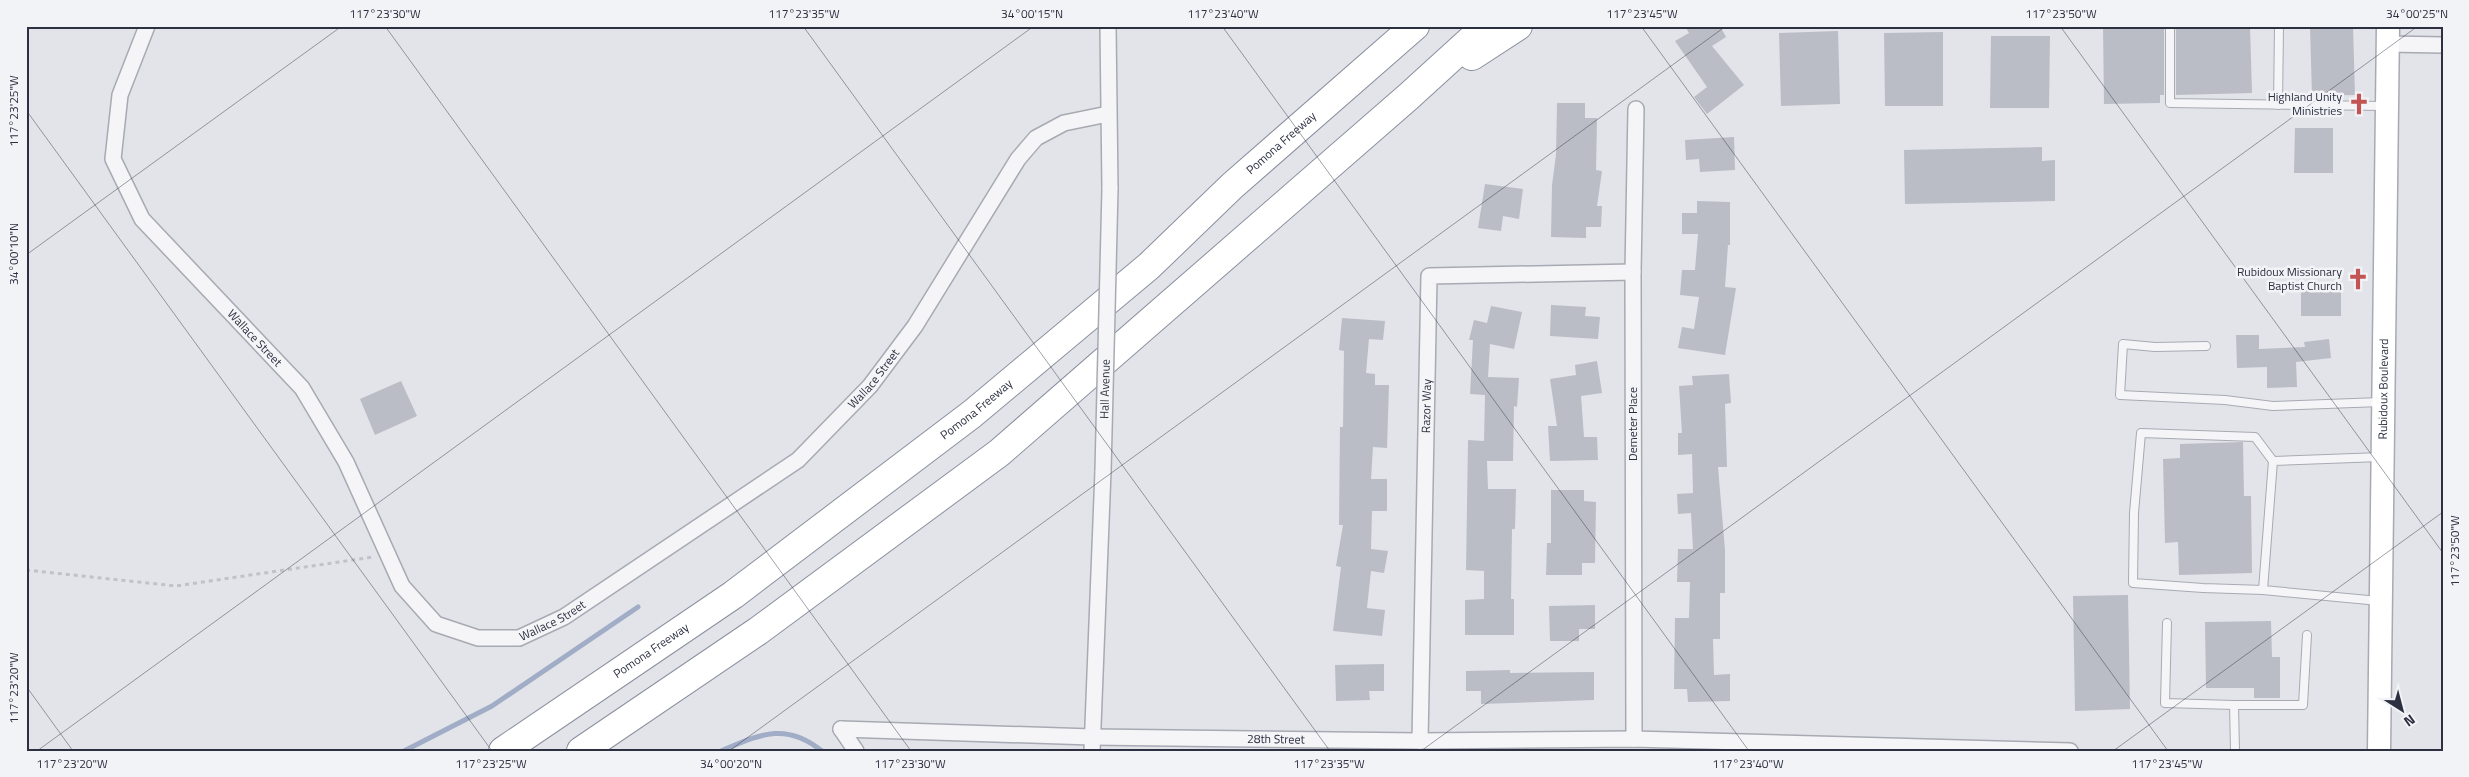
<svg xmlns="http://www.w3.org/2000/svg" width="2469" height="777" viewBox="0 0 2469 777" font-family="'Titillium Web',sans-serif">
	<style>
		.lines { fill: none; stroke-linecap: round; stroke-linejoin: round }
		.stream { stroke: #a1adc6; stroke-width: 5 }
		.building { fill: #babdc6 }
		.lane-casing { stroke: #a8aab3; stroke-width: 10 }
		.street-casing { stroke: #a8aab3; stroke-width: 18 }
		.secondary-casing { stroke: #a8aab3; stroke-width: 25 }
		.highway-casing { stroke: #8b909f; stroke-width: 30 }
		.path { stroke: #c1c2c8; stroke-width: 3; stroke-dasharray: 4 4; stroke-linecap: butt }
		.lane { stroke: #f5f5f8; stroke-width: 8 }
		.street { stroke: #f5f5f8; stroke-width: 15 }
		.secondary { stroke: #fff; stroke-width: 22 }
		.highway { stroke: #fff; stroke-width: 28 }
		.street-bridge-casing { stroke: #a8aab3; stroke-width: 18; stroke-linecap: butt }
		.street-bridge { stroke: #f5f5f8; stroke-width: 15 }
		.ticks { fill: none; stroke: #2c3040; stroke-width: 1; stroke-opacity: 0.45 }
		.labels { text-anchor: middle; stroke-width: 5; stroke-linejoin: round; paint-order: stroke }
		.poi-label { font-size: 12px; fill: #2c3040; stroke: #f2f3f7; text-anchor: end }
		.street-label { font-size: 12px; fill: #2c3040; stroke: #f2f3f7 }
		.neatline { fill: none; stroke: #2c3040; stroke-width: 2 }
		.ticks-label { font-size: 12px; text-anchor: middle; fill: #2c3040 }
	</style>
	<rect width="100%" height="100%" fill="#e2e4e9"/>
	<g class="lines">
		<!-- stream -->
		<g class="stream">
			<path d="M404 751 492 706 638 607"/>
			<path d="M721 751C759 735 785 721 822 751"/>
		</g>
	</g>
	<!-- building -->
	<g class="building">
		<path d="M1685 26H1720L1726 37 1712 46 1744 85 1707 114 1694 97 1707 87 1675 41 1689 33Z"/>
		<path d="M2103 26H2164V95H2160V103L2104 104Z"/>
		<path d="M2176 26H2250L2252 93 2176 95Z"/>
		<path d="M2310 26H2353L2355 95 2312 96Z"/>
		<path d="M1838 31 1840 104 1781 106 1779 33Z"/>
		<path d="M1943 32V106H1885L1884 33Z"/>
		<path d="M1991 36H2050L2049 108H1990Z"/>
		<path d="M1557 103H1585V118H1597L1596 170 1602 171 1597 206H1602L1601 227H1586V238L1551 237 1552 185 1556 155Z"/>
		<path d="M2295 128H2333V173H2294Z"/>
		<path d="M1734 137 1735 170 1700 172 1699 159 1686 160 1685 140Z"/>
		<path d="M2042 147V161L2055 160V201L1905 204 1904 150Z"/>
		<path d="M1485 184 1523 189 1519 219 1503 216 1501 231 1478 228Z"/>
		<path d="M1697 201 1730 202V245H1728L1725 287 1736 288 1725 355 1678 348 1682 327 1694 329 1699 297 1680 295 1682 270H1695L1698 234H1682V213H1697Z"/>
		<rect x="2301" y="290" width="40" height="26"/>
		<path d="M1551 305 1586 307 1585 316 1600 317 1598 339 1550 336Z"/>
		<path d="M1491 306 1522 312 1514 349 1490 344 1488 377 1519 378 1517 407 1514 406 1513 461H1487L1488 489H1516L1515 529H1512L1511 599H1514V635H1465V600L1484 599V571L1466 570 1468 440 1484 441 1485 395 1470 394 1473 340H1469L1474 320 1487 323Z"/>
		<path d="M1342 318 1385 321 1383 340 1369 339 1366 373 1375 374V385H1389L1387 448 1373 447 1371 479H1387V511H1372L1371 549 1388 551 1384 573 1371 571 1367 608 1385 610 1382 636 1333 631 1341 567 1336 566 1343 525H1339L1340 427H1343L1344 351 1339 350Z"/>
		<path d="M2236 335H2259V349L2305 347 2304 342 2329 339 2331 358 2296 362 2297 387 2267 388V367L2237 368Z"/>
		<path d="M1597 361 1602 393 1581 396 1584 437H1597L1598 460 1550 461 1548 426H1557L1550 379 1576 375 1575 365Z"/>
		<path d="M1729 374 1731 403 1725 404 1727 467H1718L1725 550V593H1720V639H1713L1714 675 1730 674V701L1688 702 1687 689H1674L1675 618H1689L1690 582H1677L1678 549H1693L1691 513 1678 514 1677 494 1693 493 1692 454 1678 455V433H1682L1679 386 1693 385 1692 376Z"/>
		<path d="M401 381 417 416 375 435 360 399Z"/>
		<path d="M2243 442 2244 496H2251L2252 573 2179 575 2178 542 2165 543 2163 459 2180 458V444Z"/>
		<path d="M1551 490H1584V501L1596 502 1595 563H1582V575H1546L1547 543H1551Z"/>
		<path d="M2128 595 2130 709 2075 711 2073 596Z"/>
		<path d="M1595 605V629H1579V641H1550L1549 606Z"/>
		<path d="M2271 621 2272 657H2280V698H2254V688H2206L2205 622Z"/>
		<path d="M1384 664V691H1369L1370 700 1336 701 1335 665Z"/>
		<path d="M1510 670V673L1594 672V700L1481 704V691H1466V671Z"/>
	</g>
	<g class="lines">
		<!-- lane casing -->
		<g class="lane-casing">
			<g id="lane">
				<path d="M2170 26V103L2384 106"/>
				<path d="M2278 105 2279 26"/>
				<path d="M2206 346 2155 347 2123 344 2120 395 2225 400 2273 406 2381 402"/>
				<path d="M2263 590 2203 588 2133 583 2134 513 2141 433 2255 437 2273 461"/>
				<path d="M2379 601 2263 590 2273 461 2381 457"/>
				<path d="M2167 623 2165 703 2234 705"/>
				<path d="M2235 751 2234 705H2303L2307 635"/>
			</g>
		</g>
		<!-- street casing -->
		<g class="street-casing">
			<g id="street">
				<path id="s1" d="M147 26 120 95 113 159 142 219 302 388 346 462 402 586 436 624 478 638H519L564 617 798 460 870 386 915 326 1018 159 1036 138 1064 123 1108 114"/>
				<path d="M1108 26 1110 189"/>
				<path d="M2388 44 2443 45"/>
				<path id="s2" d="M841 729 1092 737 1420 741 1634 739 2070 751"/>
				<path d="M841 729 856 751"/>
				<path d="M1634 739 1633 272 1636 109"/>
				<path id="s3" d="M1420 741 1429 276 1633 272"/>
				<path d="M1092 751 1103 471"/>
			</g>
		</g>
		<!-- secondary casing -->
		<g class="secondary-casing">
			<g id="secondary">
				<path id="s4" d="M2379 751 2388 26"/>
			</g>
		</g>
		<!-- highway casing -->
		<g class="highway-casing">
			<g id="highway">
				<path d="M1472 56 1518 26"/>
				<path id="s5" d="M503 751 733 595 972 414 1149 266 1232 186 1415 26"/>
				<path d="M581 751 758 631 999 453 1408 97 1486 26"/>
			</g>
		</g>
		<!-- path -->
		<path class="path" d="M26 570 176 586 373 557"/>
		<!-- lane -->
		<use href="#lane" class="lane"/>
		<!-- street -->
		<use href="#street" class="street"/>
		<!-- secondary -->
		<use href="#secondary" class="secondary"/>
		<!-- highway -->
		<use href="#highway" class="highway"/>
		<!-- street-bridge casing -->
		<g class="street-bridge-casing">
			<g id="street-bridge">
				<path id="s6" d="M1103 471 1110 189"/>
			</g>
		</g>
		<!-- street-bridge -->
		<use href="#street-bridge" class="street-bridge"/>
	</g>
	<!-- ticks -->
	<path class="ticks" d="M385 26 911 751M803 26 1330 751M1222 26 1749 751M1641 26 2168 751M2060 26 2443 553M26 110 492 751M26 255 342 26M26 686 73 751M37 751 1034 26M729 751 1726 26M1421 751 2418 26M2113 751 2443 512"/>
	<!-- icons -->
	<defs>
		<g id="church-bare" transform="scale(1.725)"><path d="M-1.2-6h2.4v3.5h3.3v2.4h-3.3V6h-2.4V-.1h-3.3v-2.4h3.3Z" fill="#c25454" stroke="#f2f3f7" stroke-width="2.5" paint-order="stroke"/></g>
	</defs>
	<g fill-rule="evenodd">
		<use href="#church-bare" x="2359" y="104"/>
		<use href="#church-bare" x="2358" y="279"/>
	</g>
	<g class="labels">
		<!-- poi labels -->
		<g class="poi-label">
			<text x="2342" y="101">Highland Unity<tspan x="2342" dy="14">Ministries</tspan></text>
			<text x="2342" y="276">Rubidoux Missionary<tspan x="2342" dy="14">Baptist Church</tspan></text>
		</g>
		<!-- street labels -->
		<g class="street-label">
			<text dy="4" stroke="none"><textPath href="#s5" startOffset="989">Pomona Freeway</textPath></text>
			<text dy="4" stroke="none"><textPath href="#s1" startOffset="369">Wallace Street</textPath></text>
			<text dy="4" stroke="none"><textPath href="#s1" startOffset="1239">Wallace Street</textPath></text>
			<text dy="4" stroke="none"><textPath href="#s6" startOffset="82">Hall Avenue</textPath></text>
			<text dy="4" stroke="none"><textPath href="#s4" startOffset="362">Rubidoux Boulevard</textPath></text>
			<text dy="4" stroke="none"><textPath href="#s3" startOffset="335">Razor Way</textPath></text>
			<text dy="4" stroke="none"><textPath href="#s5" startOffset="584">Pomona Freeway</textPath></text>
			<text transform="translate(1633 424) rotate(-90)" y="4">Demeter Place</text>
			<text dy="4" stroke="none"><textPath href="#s1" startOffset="834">Wallace Street</textPath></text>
			<text dy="4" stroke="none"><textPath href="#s5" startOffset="179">Pomona Freeway</textPath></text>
			<text dy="4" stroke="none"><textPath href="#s2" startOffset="435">28th Street</textPath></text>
		</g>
	</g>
	<!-- border -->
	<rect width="2469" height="777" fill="none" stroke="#f2f3f7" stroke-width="55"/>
	<!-- north arrow -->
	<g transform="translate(2402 710) rotate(144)" stroke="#f2f3f7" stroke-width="4" paint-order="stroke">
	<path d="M0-4L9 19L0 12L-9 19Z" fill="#2c3040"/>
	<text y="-8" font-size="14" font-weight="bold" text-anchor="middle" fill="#2c3040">N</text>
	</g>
	<rect x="28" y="28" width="2414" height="722" class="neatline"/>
	<g class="ticks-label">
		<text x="385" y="18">117°23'30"W</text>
		<text x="804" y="18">117°23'35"W</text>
		<text x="1032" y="18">34°00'15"N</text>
		<text x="1223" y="18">117°23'40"W</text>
		<text x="1642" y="18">117°23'45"W</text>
		<text x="2061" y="18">117°23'50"W</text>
		<text x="2417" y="18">34°00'25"N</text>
		<text transform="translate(14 111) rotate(-90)" y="4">117°23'25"W</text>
		<text transform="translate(14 254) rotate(-90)" y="4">34°00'10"N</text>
		<text transform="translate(2455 551) rotate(-90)" y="4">117°23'50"W</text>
		<text transform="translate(14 688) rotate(-90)" y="4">117°23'20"W</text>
		<text x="72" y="768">117°23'20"W</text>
		<text x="491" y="768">117°23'25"W</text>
		<text x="731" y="768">34°00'20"N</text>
		<text x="910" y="768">117°23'30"W</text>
		<text x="1329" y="768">117°23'35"W</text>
		<text x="1748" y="768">117°23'40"W</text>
		<text x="2167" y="768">117°23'45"W</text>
	</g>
</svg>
